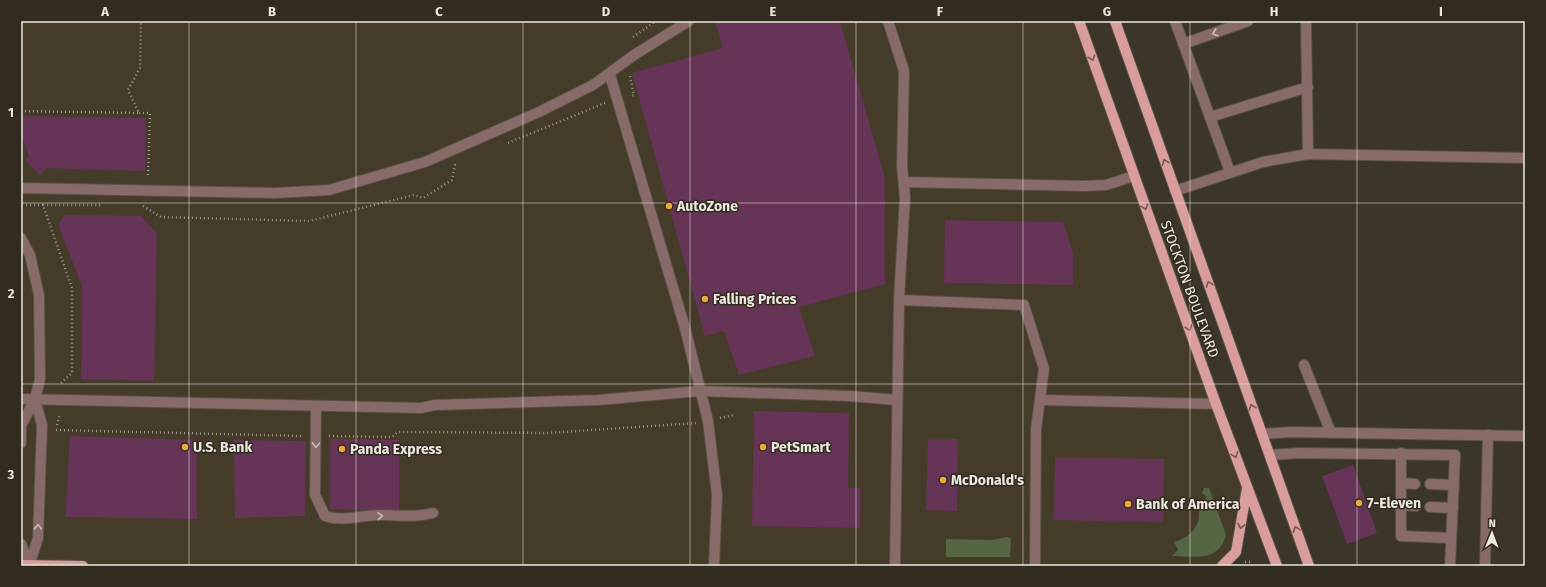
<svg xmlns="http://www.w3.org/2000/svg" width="1546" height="587" viewBox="0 0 1546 587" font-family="'Fira Sans',sans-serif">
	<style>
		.built { fill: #453b29 }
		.green { fill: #556643 }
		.building { fill: #653456 }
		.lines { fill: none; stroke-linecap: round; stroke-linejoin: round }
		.minor-casing { stroke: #585246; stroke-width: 12 }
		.major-casing { stroke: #585246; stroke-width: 12 }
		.path { stroke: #9c968c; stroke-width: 2.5; stroke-dasharray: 1 3; stroke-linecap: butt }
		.minor { stroke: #886b69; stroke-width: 10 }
		.major { stroke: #d99d9b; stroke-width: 10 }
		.oneway { stroke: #c9bcb6 }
		.oneway2 { stroke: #755951 }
		.grid { fill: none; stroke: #ece8e0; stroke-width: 1; stroke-opacity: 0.55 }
		.poi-dot { fill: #eca93b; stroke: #322b20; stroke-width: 1.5 }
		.labels { text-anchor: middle; stroke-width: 3; stroke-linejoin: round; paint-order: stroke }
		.poi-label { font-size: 14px; font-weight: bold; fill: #ece8e0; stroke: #322b20; text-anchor: start }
		.street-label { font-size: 14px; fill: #ece8e0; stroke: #322b20 }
		.neatline { fill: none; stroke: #ece8e0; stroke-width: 1.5 }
		.grid-label { font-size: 13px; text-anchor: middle; font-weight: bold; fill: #ece8e0 }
	</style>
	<rect width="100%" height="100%" fill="#3c3529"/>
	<!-- built -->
	<path class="built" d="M21 21H1080L1247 488 1236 552 1222 566H43L21 560Z"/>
	<!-- green -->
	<g class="green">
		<path d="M1204 488H1209L1226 535C1218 563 1195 556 1172 556L1178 550 1174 542C1191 538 1203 524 1198 506L1207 497 1202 493Z"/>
		<path d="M1007 537 1011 539 1010 557H946V539L992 540Z"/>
	</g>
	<!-- building -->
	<g class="building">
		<path d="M715 21H840L885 178V284L799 307 815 356 739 375 724 331 705 336 632 73 723 48Z"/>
		<path d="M21 116 146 118 145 171 47 168 40 175 25 160 29 156 21 132Z"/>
		<path d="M65 215 141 216 157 233 154 381 81 379 82 286 58 225Z"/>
		<path d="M945 220 1063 222 1073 253V285L944 283Z"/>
		<path d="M754 411 849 413 848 488H861L860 528 752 526Z"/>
		<path d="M70 436 197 440V519L65 517Z"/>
		<path d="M330 439 399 440V512L330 509Z"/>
		<path d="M928 439H958L957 511 926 510Z"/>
		<path d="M233 440 306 441 305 516 235 518Z"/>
		<path d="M1055 457 1164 459 1163 522 1054 520Z"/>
		<path d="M1353 465 1377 533 1347 544 1322 476Z"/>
	</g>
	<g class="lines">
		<!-- minor casing -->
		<g class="minor-casing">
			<g id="minor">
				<path d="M888 21 904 71 902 166 905 197 899 300 895 566"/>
				<path d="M1175 21 1230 172"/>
				<path d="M1306 21 1308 154"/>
				<path d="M1183 44 1248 21"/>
				<path d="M610 75 685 328 708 421 717 495 714 566"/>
				<path d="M1210 117 1308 87"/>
				<path d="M904 182 1083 186 1106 185 1134 176"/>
				<path d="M21 188 275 193 329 190 425 162 539 112 593 85 634 55 689 21"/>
				<path d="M1175 191 1263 162 1308 154 1525 158"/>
				<path d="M21 238 30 255 39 295 40 379 35 399 21 426V443"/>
				<path d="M899 300 1024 305 1044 369 1036 429 1035 566"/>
				<path d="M1304 365 1331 433"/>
				<path d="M21 399 421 408 435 405 598 400 700 391 850 396 897 400"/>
				<path d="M1040 400 1216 404"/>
				<path d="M316 406 315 495 325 516C343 522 361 515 380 515 399 515 414 518 433 513"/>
				<path d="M1262 434 1291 432 1525 436"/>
				<path d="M1401 453V536L1451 538"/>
				<path d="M1270 455 1300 453 1455 455 1450 566"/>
				<path d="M1401 483 1415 484"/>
				<path d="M1430 484 1454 485"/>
				<path d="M1401 505 1416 506"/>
				<path d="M1430 507 1453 508"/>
				<path d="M21 544 29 565"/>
				<path d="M29 566 38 538 42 425 35 399"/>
				<path d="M1485 566 1488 435"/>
			</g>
		</g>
		<!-- major casing -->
		<g class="major-casing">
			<g id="major">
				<path d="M1079 21 1216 404 1277 566"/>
				<path d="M1115 21 1309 566"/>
				<path d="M21 565 83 566"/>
				<path d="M1222 566 1236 552 1247 488"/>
			</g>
		</g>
		<!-- path -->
		<g class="path">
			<path d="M633 37 656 21"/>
			<path d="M630 76 634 95 631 96"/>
			<path d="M21 111 139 113 128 90 140 68 141 21"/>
			<path d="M139 113H150L148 176"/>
			<path d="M508 143 605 103"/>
			<path d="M22 205H43"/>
			<path d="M143 206 161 217 309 221 414 195 423 198 452 180 455 165 457 164"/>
			<path d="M61 383 72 373V288L43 205H102"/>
			<path d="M720 418 734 415"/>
			<path d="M57 425 60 414"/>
			<path d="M56 430 302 436"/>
			<path d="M329 436 392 437 398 432 548 433 696 423"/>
			<path d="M1245 562H1252"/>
		</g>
		<!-- minor -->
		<use href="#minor" class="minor"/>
		<!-- major -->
		<use href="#major" class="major"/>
	</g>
	<!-- one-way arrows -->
	<defs><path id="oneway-chevron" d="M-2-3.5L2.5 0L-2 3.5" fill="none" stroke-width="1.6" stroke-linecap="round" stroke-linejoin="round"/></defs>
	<g class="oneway">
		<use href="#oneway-chevron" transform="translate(1215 33) rotate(162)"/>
		<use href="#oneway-chevron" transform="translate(316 445) rotate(91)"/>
		<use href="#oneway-chevron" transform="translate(380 516) rotate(-1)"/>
		<use href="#oneway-chevron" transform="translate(38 527) rotate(-88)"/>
	</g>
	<g class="oneway2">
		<use href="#oneway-chevron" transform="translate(1092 58) rotate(71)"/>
		<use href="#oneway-chevron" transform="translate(1165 162) rotate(-110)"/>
		<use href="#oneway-chevron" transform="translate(1145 207) rotate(70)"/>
		<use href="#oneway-chevron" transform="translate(1209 284) rotate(-110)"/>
		<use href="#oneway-chevron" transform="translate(1189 328) rotate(70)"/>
		<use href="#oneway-chevron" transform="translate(1252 407) rotate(-110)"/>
		<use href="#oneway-chevron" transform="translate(1235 455) rotate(70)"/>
		<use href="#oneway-chevron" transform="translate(1241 526) rotate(100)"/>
		<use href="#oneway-chevron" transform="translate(1296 529) rotate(-110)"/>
	</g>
	<!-- grid -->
	<path class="grid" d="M189 21V566M356 21V566M523 21V566M690 21V566M856 21V566M1023 21V566M1190 21V566M1357 21V566M21 203H1525M21 384H1525"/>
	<!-- markers -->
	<g class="poi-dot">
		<circle cx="669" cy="206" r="4"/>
		<circle cx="705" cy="299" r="4"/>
		<circle cx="185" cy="447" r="4"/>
		<circle cx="763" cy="447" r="4"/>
		<circle cx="342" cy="449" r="4"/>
		<circle cx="943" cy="480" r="4"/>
		<circle cx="1359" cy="503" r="4"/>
		<circle cx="1128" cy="504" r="4"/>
	</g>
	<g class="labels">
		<!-- poi labels -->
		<g class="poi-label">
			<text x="677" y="211">AutoZone</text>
			<text x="713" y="304">Falling Prices</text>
			<text x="193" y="452">U.S. Bank</text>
			<text x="771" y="452">PetSmart</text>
			<text x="350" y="454">Panda Express</text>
			<text x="951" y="485">McDonald's</text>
			<text x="1367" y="508">7-Eleven</text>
			<text x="1136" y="509">Bank of America</text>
		</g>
		<!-- street labels -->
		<g class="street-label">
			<text transform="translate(1190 289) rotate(70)" y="5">STOCKTON BOULEVARD</text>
		</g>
	</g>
	<!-- border -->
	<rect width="1546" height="587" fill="none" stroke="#322b20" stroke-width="44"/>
	<!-- north arrow -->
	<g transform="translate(1492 533) rotate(1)" stroke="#322b20" stroke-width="3" paint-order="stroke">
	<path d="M0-3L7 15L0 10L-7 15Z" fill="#ece8e0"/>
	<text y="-6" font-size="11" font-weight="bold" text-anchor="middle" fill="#ece8e0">N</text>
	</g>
	<rect x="22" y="22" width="1502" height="543" class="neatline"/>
	<g class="grid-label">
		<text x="105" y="16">A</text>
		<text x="272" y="16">B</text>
		<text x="439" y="16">C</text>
		<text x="606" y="16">D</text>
		<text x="773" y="16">E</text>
		<text x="940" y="16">F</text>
		<text x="1107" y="16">G</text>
		<text x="1274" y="16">H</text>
		<text x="1441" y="16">I</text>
		<text x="11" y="117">1</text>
		<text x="11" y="298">2</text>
		<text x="11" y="479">3</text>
	</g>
</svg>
